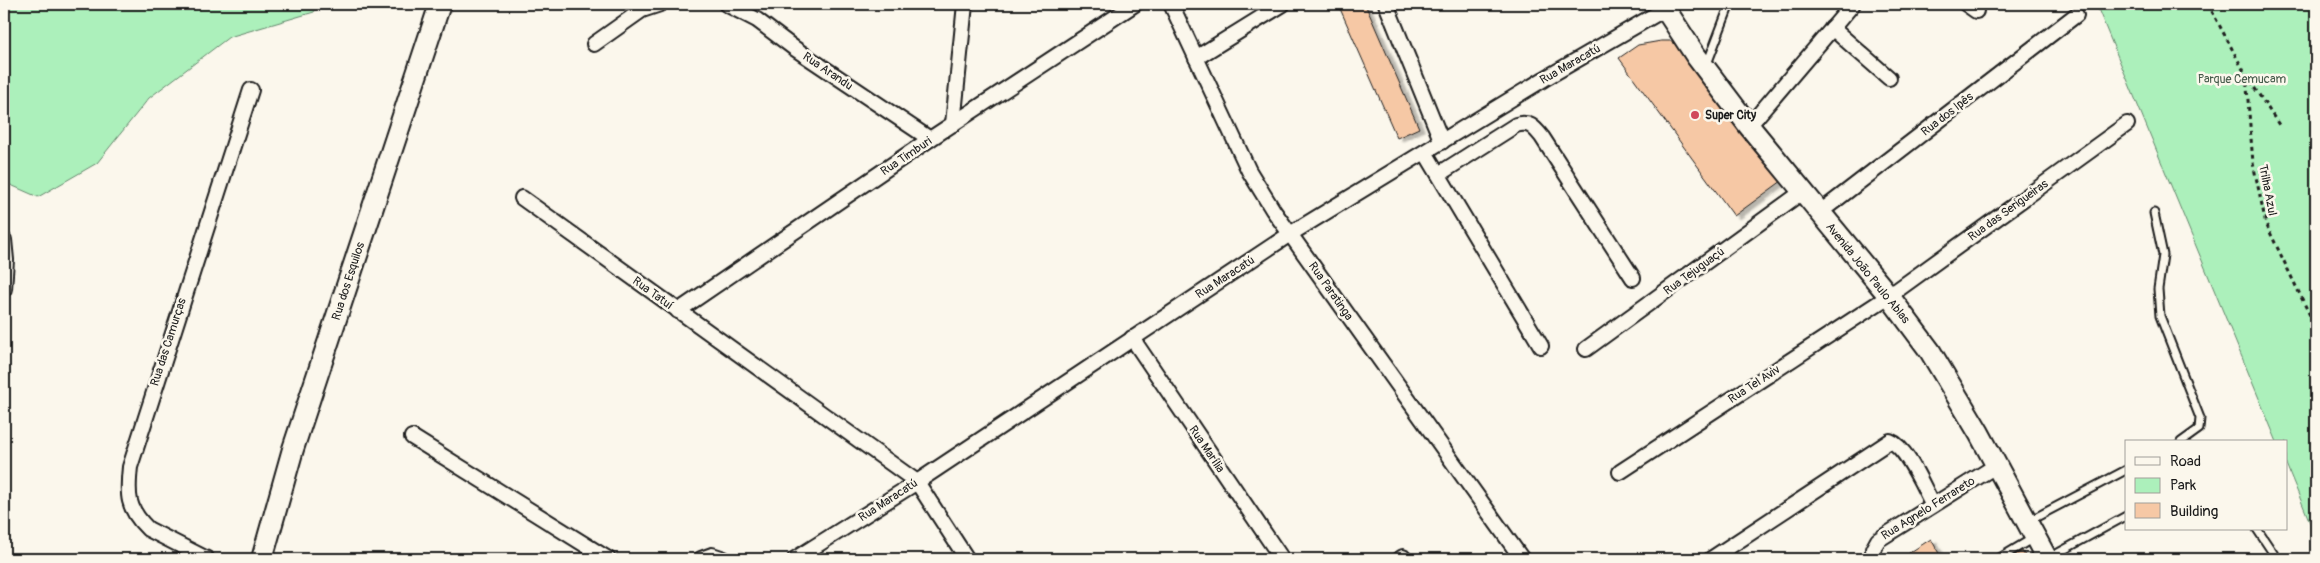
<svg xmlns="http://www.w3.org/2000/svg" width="2320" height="563" viewBox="0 0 2320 563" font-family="Pangolin,sans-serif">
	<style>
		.green { fill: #acf0bb; stroke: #64866c }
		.building { fill: #f6c8a5; stroke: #1c1c1c; filter: url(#shadow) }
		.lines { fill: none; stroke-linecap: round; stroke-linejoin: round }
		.lane-casing { stroke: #1c1c1c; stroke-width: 11 }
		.street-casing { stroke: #1c1c1c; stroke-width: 18 }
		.secondary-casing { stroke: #1c1c1c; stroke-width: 24 }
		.path { stroke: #1c1c1c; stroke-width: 3; stroke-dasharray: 4 4; stroke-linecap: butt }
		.lane { stroke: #fbf7ec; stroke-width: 7 }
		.street { stroke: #fbf7ec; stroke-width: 14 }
		.secondary { stroke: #fbf7ec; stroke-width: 20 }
		.poi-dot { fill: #d1495b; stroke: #fbf7ec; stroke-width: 2 }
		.labels { text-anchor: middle; stroke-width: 5; stroke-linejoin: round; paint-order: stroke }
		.street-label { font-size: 12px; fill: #1c1c1c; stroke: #fbf7ec }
		.park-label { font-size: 12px; fill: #475c4c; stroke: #fbf7ec }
		.poi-label { font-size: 12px; font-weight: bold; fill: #1c1c1c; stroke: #fbf7ec; text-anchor: start }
	</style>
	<defs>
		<filter id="shadow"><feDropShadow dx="5.5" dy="3" stdDeviation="1" flood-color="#0004"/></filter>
	</defs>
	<rect width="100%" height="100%" fill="#fbf7ec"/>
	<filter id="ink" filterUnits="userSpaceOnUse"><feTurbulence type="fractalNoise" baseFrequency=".02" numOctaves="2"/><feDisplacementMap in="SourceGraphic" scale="10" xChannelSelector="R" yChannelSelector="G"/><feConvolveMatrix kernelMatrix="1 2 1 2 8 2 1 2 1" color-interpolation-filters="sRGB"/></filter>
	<g filter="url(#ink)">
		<!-- green -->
		<g class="green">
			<path d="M4 4H319L314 12 229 37 149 98 97 163 38 197 4 182Z"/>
			<path d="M2096 4H2316V537L2286 464V442H2277Z"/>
		</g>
		<!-- building -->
		<g class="building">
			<path d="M1338 4H1365L1419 128 1397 138Z"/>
			<path d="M1661 41H1675L1773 172 1786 178 1734 216 1619 58 1638 45Z"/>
			<path d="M1931 539 1942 559H1913L1909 553Z"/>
			<path d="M2022 551 2027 559H2008Z"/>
		</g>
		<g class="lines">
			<!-- lane casing -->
			<g class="lane-casing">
				<g id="lane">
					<path d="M1707 64 1730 4"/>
					<path d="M2154 213 2163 255 2158 289 2160 316 2200 418 2199 429 2181 442"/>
					<path d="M2029 521 2126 470"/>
					<path d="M2257 529 2277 559"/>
					<path d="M1998 559 2035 537"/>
					<path d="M2047 559 2126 516"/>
				</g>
			</g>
			<!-- street casing -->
			<g class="street-casing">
				<g id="street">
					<path d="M726 4 757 20 794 48 930 139"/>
					<path d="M1171 4 1249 171 1273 210 1522 559"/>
					<path d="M1386 4 1442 142"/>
					<path d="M1966 4 1976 11"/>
					<path d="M1832 28 1889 78"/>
					<path d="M594 44 642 10 660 4"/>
					<path d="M1196 58 1283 4"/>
					<path d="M953 124 965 4"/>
					<path d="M1749 126 1853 4"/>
					<path d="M1425 152 1541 346"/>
					<path d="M1439 174 1516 125C1529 121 1534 127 1542 137L1633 278"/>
					<path d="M522 198 917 482 967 559"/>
					<path d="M1819 213 2076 15"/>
					<path d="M4 240 6 260 4 289"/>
					<path d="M678 311 930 139 1135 4"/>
					<path d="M1132 338 1282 559"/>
					<path d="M1586 349 1802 192"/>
					<path d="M412 437 608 559"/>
					<path d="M1620 472 1889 296 2127 124"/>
					<path d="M207 559 148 529C127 509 127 495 130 467L251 90"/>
					<path d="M701 559 712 555 724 559"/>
					<path d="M795 559 917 482 1290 234 1544 79 1665 9"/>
					<path d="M1400 559 1403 557"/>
					<path d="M1711 559 1890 441C1907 447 1924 489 1933 505"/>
					<path d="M1874 559 1873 549 1878 540 1997 465"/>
				</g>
			</g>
			<!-- secondary casing -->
			<g class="secondary-casing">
				<g id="secondary">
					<path d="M1662 4 1696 56 1749 126 1889 296 1930 351 1979 433 2047 559"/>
					<path d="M262 559 293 449 440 4"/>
				</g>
			</g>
			<!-- path -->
			<g class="path">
				<path d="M2208 4 2246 75 2281 128"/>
				<path d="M2246 75 2253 163 2266 224 2316 328"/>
			</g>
			<!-- lane -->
			<use href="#lane" class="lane"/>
			<!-- street -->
			<use href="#street" class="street"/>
			<!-- secondary -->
			<use href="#secondary" class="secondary"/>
		</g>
	</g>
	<!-- markers -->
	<circle class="poi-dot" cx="1695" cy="115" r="5"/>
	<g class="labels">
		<!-- street labels -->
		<g class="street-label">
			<text transform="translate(1570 64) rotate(-30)" y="4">Rua Maracatú</text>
			<text transform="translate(828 71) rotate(34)" y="4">Rua Arandu</text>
			<text transform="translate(1947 114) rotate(-38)" y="4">Rua dos Ipês</text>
			<text transform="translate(906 156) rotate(-34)" y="4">Rua Timburi</text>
			<text transform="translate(2268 190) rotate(79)" y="4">Trilha Azul</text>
			<text transform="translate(2008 210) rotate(-36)" y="4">Rua das Serigueiras</text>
			<text transform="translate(1694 271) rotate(-36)" y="4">Rua Tejuguaçú</text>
			<text transform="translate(1868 273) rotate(51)" y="4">Avenida João Paulo Ablas</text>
			<text transform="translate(1225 277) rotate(-33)" y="4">Rua Maracatú</text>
			<text transform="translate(348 281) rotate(-72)" y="4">Rua dos Esquilos</text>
			<text transform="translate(1331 291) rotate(55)" y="4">Rua Paratinga</text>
			<text transform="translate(653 293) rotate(36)" y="4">Rua Tatuí</text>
			<text transform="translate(168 342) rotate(-72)" y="4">Rua das Camurças</text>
			<text transform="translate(1754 384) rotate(-33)" y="4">Rua Tel Aviv</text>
			<text transform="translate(1207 449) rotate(56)" y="4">Rua Marília</text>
			<text transform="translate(888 500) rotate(-33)" y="4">Rua Maracatú</text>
			<text transform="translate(1928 508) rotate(-32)" y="4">Rua Agnelo Ferrareto</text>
		</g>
		<!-- park labels -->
		<g class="park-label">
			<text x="2242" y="83">Parque Cemucam</text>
		</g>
		<!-- poi labels -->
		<g class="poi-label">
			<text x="1705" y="119">Super City</text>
		</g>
	</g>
	<!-- margin -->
	<rect width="2320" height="563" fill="none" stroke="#fbf7ec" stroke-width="20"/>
	<rect x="10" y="10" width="2300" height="543" fill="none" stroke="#1c1c1c" stroke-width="2" filter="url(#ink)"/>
	<!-- legend -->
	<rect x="2125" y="440" width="162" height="90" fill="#fbf7ec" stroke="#a29f99"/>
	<rect x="2135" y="457" width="25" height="8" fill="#fbf7ec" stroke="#a29f99"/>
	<text x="2170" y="466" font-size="15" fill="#1c1c1c">Road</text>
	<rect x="2135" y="478" width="25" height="15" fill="#acf0bb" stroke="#a29f99"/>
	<text x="2170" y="490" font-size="15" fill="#1c1c1c">Park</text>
	<rect x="2135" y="503" width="25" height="15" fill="#f6c8a5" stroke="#a29f99"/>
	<text x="2170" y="516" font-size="15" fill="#1c1c1c">Building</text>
</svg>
